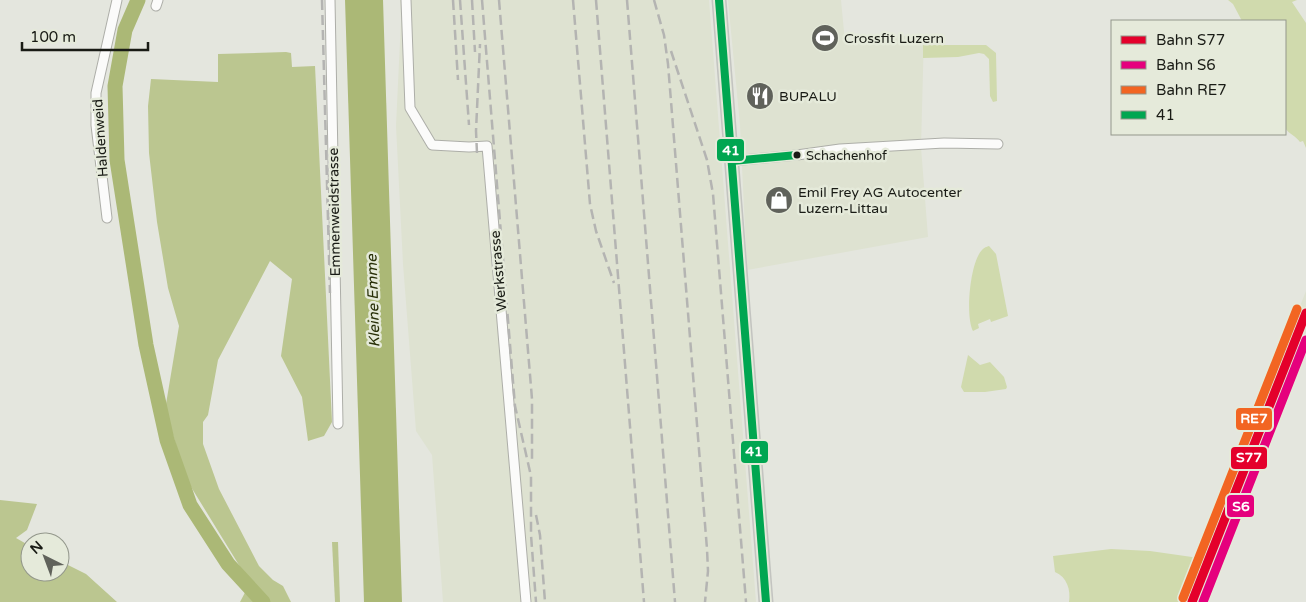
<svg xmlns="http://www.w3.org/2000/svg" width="1306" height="602" viewBox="0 0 1306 602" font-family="'Varela Round',sans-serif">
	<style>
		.built { fill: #dee2d1 }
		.green { fill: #d0daad }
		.forest { fill: #bbc690 }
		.water { fill: #abb876 }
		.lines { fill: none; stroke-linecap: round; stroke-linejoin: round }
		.river { stroke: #abb876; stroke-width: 15 }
		.street-casing { stroke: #adaea8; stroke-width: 11 }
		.primary-casing { stroke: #c3c4c0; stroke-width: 15 }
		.street { stroke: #fbfbfa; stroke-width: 9 }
		.primary { stroke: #dee0d6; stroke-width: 12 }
		.rail { stroke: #b4b4b2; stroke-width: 2.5; stroke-dasharray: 10 5; stroke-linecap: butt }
		.bus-1-casing { stroke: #e5eada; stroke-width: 11 }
		.bus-1 { stroke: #00a651; stroke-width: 8 }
		.rail-1-casing { stroke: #e5eada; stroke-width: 12 }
		.rail-2-casing { stroke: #e5eada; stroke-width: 12 }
		.rail-3-casing { stroke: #e5eada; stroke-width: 12 }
		.rail-1 { stroke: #e4002b; stroke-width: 9 }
		.rail-2 { stroke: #e5007d; stroke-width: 9 }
		.rail-3 { stroke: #f26522; stroke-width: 9 }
		.bus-dot { fill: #191b15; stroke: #e5eada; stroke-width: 2 }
		.labels { text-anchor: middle; stroke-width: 5; stroke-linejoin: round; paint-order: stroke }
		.bus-label { font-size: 13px; fill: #191b15; stroke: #e5eada; text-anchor: start }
		.poi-label { font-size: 14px; fill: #191b15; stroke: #e5eada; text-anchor: start }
		.street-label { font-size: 14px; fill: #191b15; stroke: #e5eada }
		.water-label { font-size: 15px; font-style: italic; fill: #293109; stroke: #e5eada }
		.line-badge { stroke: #e5eada; stroke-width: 2 }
		.badge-label { font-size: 14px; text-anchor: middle; font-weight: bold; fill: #fff }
	</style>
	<rect width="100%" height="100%" fill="#e4e6de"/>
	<!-- built -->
	<g class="built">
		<path d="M400 0H709L756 602H443L432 455 416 431 403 264 396 126 401 20Z"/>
		<path d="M728 0H841L845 42 924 34 921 147 928 237 747 270 740 125Z"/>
		<path d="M1306 291V333L1198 602H1181Z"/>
	</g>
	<!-- green -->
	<g class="green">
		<path d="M1228 0H1297L1292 2 1306 23V148L1303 141 1300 142C1296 136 1289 134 1285 128V21H1242L1233 4Z"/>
		<path d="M923 45H986L996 53 997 101 993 102 990 96 989 59 984 54 979 53 958 57 923 58Z"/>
		<path d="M989 246 996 254 1008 316 991 322 990 319 978 324 979 328 973 331C965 316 970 262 982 250 985 247 986 247 989 246Z"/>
		<path d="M968 355 980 365 990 362 1004 377 1007 387 1006 389 985 392H964L961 387Z"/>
		<path d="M1111 549 1150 551 1199 558 1181 602H1069C1071 590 1067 577 1055 572L1053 556Z"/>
	</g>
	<!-- forest -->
	<g class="forest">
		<path d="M286 52 291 53 292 67 315 66 332 422 324 436 308 441 302 397 281 356 292 279 270 261 218 360 208 415 203 422V444L219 489 259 566 273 580 283 586 291 602H240L250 583 188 482 165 410 179 326 168 288 157 222 149 153 148 106 151 79 218 82V54Z"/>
		<path d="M0 500 37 504 27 530 16 538 30 546V572H60V561L86 574 117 602H0Z"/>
		<path d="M332 542H338L340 602H335Z"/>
	</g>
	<!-- water -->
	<path class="water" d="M345 0H383L402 602H364Z"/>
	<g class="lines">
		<!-- river -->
		<path class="river" d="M138 0 125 30 115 86 117 160 146 345 167 440 190 505 228 564 263 602"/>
		<!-- street casing -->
		<g class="street-casing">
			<g id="street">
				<path d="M330 0 338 424"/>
				<path d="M406 0 410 108 432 145 469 147 487 146 526 602"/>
				<path d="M156 6 158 0"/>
				<path d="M732 161 797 155 840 149 944 143 998 144"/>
				<path d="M107 218 96 125V93L117 0"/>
			</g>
		</g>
		<!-- primary casing -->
		<g class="primary-casing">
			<path id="primary" d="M719 0 766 602"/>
		</g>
		<!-- street -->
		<use href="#street" class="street"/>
		<!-- primary -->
		<use href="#primary" class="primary"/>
		<!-- rail -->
		<g class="rail">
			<path d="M322 0 330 293"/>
			<path d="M453 0 458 80"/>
			<path d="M460 0 469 125"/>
			<path d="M472 0 475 52"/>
			<path d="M482 0 515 406 531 476V535L536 602"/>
			<path d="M499 0 532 399V459"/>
			<path d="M573 0 590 204 596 231 614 283"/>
			<path d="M596 0 644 602"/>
			<path d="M627 0 675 602"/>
			<path d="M654 0 664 35 668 64 707 549 708 571 705 602"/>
			<path d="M671 51 707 160 713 194 746 602"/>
			<path d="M477 153 476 131 480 44"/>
			<path d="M536 515 540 535 545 602"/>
		</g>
		<!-- bus-1 casing -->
		<g class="bus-1-casing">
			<g id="bus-1">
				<path d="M719 0 766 602"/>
				<path d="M732 161 797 155"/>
			</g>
		</g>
		<!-- bus-1 -->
		<use href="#bus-1" class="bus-1"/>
		<!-- rail-1 casing -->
		<g class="rail-1-casing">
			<path id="rail-1" d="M1192 602 1306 313"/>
		</g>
		<!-- rail-2 casing -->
		<g class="rail-2-casing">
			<path id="rail-2" d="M1203 602 1306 340"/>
		</g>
		<!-- rail-3 casing -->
		<g class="rail-3-casing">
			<path id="rail-3" d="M1183 598 1297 309"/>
		</g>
		<!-- rail-1 -->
		<use href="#rail-1" class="rail-1"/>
		<!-- rail-2 -->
		<use href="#rail-2" class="rail-2"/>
		<!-- rail-3 -->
		<use href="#rail-3" class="rail-3"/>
	</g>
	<!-- icons -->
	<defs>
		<g id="stadium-disc" transform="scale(1.4375)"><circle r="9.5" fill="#60625b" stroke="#e5eada"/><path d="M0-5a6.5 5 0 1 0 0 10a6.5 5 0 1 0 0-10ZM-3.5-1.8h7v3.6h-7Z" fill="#fff"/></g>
		<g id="restaurant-disc" transform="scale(1.4375)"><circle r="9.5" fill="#60625b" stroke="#e5eada"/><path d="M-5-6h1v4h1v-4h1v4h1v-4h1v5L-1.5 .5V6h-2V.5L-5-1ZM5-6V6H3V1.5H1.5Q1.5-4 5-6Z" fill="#fff"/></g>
		<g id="shop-disc" transform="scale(1.4375)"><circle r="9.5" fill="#60625b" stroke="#e5eada"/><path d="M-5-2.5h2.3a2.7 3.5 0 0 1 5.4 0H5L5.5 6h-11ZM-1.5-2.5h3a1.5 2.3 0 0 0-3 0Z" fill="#fff"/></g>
	</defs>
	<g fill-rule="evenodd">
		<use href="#stadium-disc" x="825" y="38"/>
		<use href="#restaurant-disc" x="760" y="96"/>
		<use href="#shop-disc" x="779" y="200"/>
	</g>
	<!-- markers -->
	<circle class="bus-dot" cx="797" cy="155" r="4.5"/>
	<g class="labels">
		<!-- bus labels -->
		<g class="bus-label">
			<text x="806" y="160">Schachenhof</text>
		</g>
		<!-- poi labels -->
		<g class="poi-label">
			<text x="844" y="43">Crossfit Luzern</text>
			<text x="779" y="101">BUPALU</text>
			<text x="798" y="197">Emil Frey AG Autocenter<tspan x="798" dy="16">Luzern-Littau</tspan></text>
		</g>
		<!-- street labels -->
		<g class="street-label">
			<text transform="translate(100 138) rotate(-94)" y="5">Haldenweid</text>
			<text transform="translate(334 212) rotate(-91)" y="5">Emmenweidstrasse</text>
			<text transform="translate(498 271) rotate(-95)" y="5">Werkstrasse</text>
		</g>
		<!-- water labels -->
		<g class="water-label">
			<text transform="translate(373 301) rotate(-92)" y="5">Kleine Emme</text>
		</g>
	</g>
	<g class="line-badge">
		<rect x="716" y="138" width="29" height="24" rx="5" fill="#00a651"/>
		<rect x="1235" y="407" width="38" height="24" rx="5" fill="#f26522"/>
		<rect x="740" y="440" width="29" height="24" rx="5" fill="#00a651"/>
		<rect x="1230" y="446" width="38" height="24" rx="5" fill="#e4002b"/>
		<rect x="1226" y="494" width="29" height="24" rx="5" fill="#e5007d"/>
	</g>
	<g class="badge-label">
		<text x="731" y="155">41</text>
		<text x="1254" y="423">RE7</text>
		<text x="754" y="456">41</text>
		<text x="1249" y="462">S77</text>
		<text x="1241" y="511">S6</text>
	</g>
	<!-- legend -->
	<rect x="1111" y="20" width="175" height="115" fill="#e5eada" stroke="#93978b"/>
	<rect x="1121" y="36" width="25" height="8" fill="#e4002b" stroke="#93978b"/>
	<text x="1156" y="45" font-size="15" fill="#191b15">Bahn S77</text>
	<rect x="1121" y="61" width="25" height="8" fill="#e5007d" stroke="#93978b"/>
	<text x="1156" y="70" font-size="15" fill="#191b15">Bahn S6</text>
	<rect x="1121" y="86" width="25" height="8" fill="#f26522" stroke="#93978b"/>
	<text x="1156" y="95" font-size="15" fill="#191b15">Bahn RE7</text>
	<rect x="1121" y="111" width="25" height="8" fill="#00a651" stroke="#93978b"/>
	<text x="1156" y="120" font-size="15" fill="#191b15">41</text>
	<!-- north arrow -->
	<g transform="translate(45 557) rotate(318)"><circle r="24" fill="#e5eada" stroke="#93978b"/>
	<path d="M0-4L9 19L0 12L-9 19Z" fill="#60625b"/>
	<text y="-8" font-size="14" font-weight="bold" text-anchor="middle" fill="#191b15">N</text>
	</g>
	<!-- scale -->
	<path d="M22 42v8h126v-8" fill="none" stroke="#191b15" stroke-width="2.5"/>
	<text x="30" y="42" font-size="15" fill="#191b15" stroke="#e5eada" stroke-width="4" paint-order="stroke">100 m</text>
</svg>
